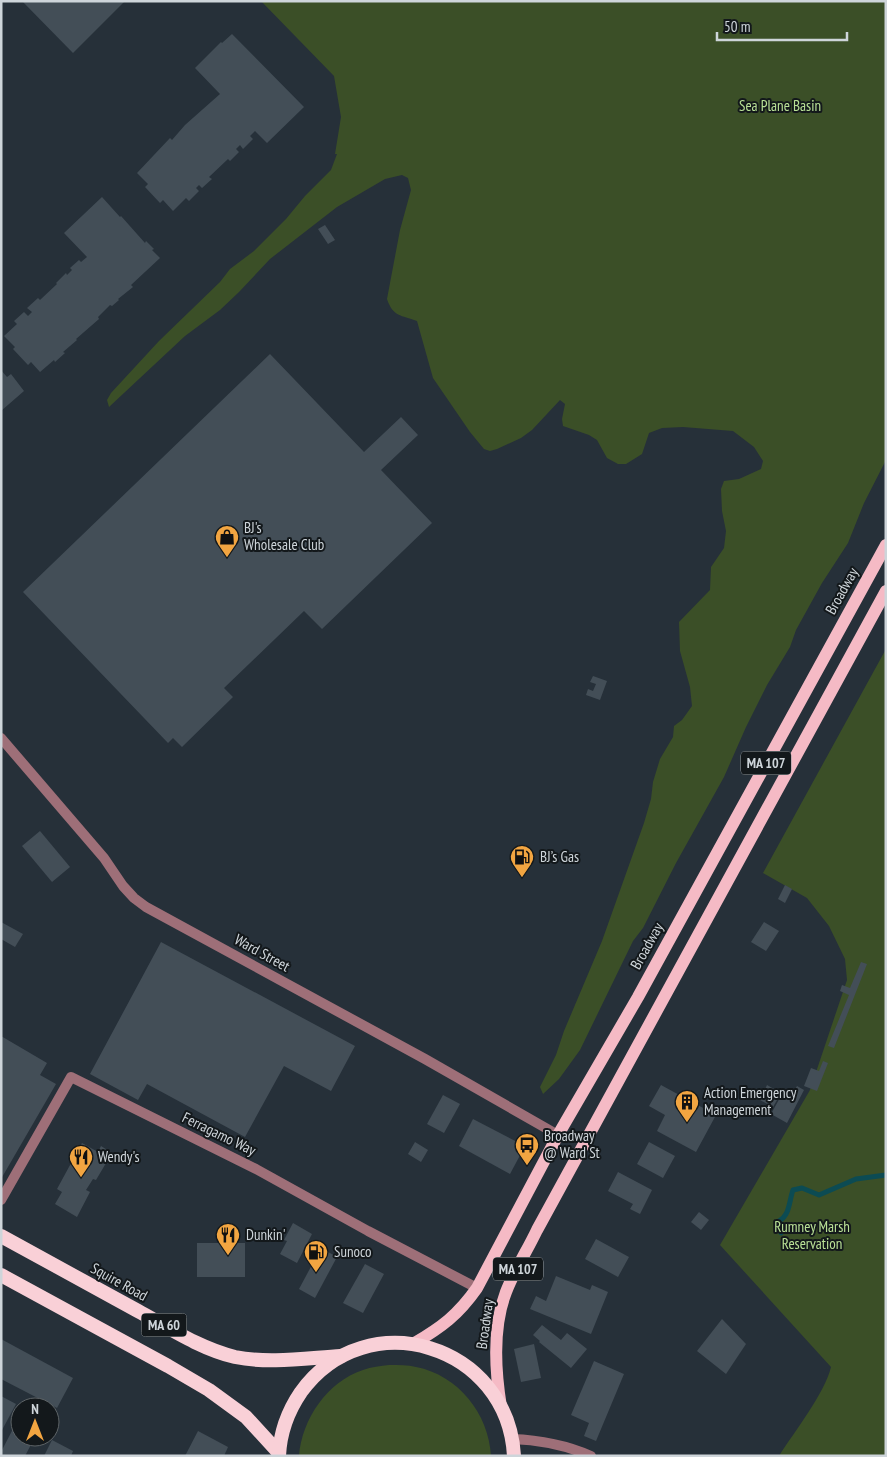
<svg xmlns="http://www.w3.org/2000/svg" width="887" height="1457" viewBox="0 0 887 1457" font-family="'PT Sans Narrow',sans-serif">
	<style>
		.green { fill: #3b4f27 }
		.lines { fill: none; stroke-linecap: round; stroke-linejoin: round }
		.stream { stroke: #0c4b53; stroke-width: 5 }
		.building { fill: #434e57 }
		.minor { stroke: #9e6f78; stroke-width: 10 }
		.primary { stroke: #f5bac5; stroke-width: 12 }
		.trunk { stroke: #f9d0d7; stroke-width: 14 }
		.labels { text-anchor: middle; stroke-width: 4; stroke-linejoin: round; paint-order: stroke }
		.shield { fill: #13181b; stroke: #969ca1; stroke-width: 1 }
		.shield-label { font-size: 14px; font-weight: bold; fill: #ced5da }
		.park-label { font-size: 15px; fill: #b9e096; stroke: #13181b }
		.poi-label { font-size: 15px; fill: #ced5da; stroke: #13181b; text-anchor: start }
		.street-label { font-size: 15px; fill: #ced5da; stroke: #13181b }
	</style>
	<rect width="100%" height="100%" fill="#263039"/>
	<!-- green -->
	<g class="green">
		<path d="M261 1H886V460L864 503 848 543 822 583 796 630 790 647 767 685 746 727 724 777 676 863 643 928 633 941 580 1050 559 1079 543 1094 540 1087 556 1055 564 1031 602 941 644 823 651 799 653 782 660 759 673 737 674 726 682 720 692 706 690 687 680 651 679 622 710 590 711 567 724 548 726 531 722 511 721 489 724 481 739 479 761 469 763 461 754 447 733 431 683 427 662 428 649 433 642 454 626 464H618L607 458 597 440 589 435 563 426 562 419 565 404 560 400 532 430 521 438 497 449 490 451 484 449 470 432 433 378 417 321C401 315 393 317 387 299L400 230 411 190 408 178 402 175 385 179 337 207 270 259 239 292 220 310 185 336 109 407 107 400 111 393 159 341 220 282 230 269 254 251 286 219 305 196 331 170 337 154H335L341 117 334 76Z"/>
		<path d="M886 649V1456H779C794 1432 825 1393 831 1367L720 1245 810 1090 847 980 845 959 829 926 807 898 763 873Z"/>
		<path d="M389 1365C398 1365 408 1365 416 1367 458 1375 489 1414 491 1456H299C302 1419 327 1382 363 1370 371 1367 381 1366 389 1365Z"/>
	</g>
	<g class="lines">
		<!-- stream -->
		<path class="stream" d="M781 1233 778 1227 779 1221C790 1215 789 1201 793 1190L802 1188 819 1195 856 1179 886 1175"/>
	</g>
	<!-- building -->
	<g class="building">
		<path d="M22 1H125L73 53Z"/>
		<path d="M232 34 304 107 267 143 255 131 250 136 253 139 243 149 240 145 236 149 239 152 230 161 228 159 209 177 212 179 202 188 199 185 196 188 199 191 189 201 186 198 173 211 163 200 160 203 145 187 148 184 137 173 170 138 172 140 185 125 220 94 195 68 221 42 222 43Z"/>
		<path d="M102 197 120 217 121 216 145 243 146 241 154 249 152 250 160 258 131 285 133 287 118 299 119 300 112 306 110 305 98 317 99 319 76 339 77 340 63 352 65 353 55 362 54 360 40 372 31 362 28 365 13 349 15 347 4 336 17 324 14 321 24 312 28 316 32 312 27 308 38 298 40 300 57 284 56 283 66 273 67 275 72 270 70 268 79 260 81 262 87 257 64 233Z"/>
		<path d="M325 225 335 240 328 244 318 229Z"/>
		<path d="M270 354 364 452 401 417 418 435 381 470 432 523 322 629 304 611 224 688 233 697 182 747 173 738 168 743 23 592Z"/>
		<path d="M1 370 7 377 11 374 24 391 1 411Z"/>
		<path d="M593 676 607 681 600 700 586 695 588 689 593 691 596 684 590 682Z"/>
		<path d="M40 831 70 867 52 882 22 846Z"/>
		<path d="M785 885 792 889 785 903 778 899Z"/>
		<path d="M1 922 23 934 15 947 1 939Z"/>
		<path d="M764 922 779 931 766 951 751 942Z"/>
		<path d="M161 942 355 1046 331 1091 284 1066 245 1137 147 1084 138 1100 90 1074Z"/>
		<path d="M861 962 867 964 834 1048 828 1046 849 995 840 991 842 985 850 988Z"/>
		<path d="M1 1036 47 1063 40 1075 56 1084 1 1179Z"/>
		<path d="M823 1061 828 1063 817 1091 804 1086 811 1068 819 1071Z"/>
		<path d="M661 1085 716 1115 696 1152 657 1131 665 1115 649 1106Z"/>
		<path d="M767 1085 781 1093 773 1107 760 1100Z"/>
		<path d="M797 1086 804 1090 787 1123 771 1114 782 1094 790 1098Z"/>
		<path d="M443 1095 460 1104 444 1133 427 1124Z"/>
		<path d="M473 1119 525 1146 510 1174 459 1146Z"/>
		<path d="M415 1142 428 1150 421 1162 408 1154Z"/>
		<path d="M649 1142 675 1156 663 1178 637 1164Z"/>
		<path d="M82 1143 98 1152 101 1146 112 1153 96 1180 93 1179 86 1190 90 1192 77 1217 55 1204 62 1192 57 1189Z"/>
		<path d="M618 1172 652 1190 640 1214 630 1209 633 1204 608 1191Z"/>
		<path d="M699 1212 709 1220 701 1230 691 1222Z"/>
		<path d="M293 1223 312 1234 297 1263 280 1254 287 1241 284 1240Z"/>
		<path d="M596 1239 629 1257 618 1277 585 1259Z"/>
		<rect x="197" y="1243" width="48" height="34"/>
		<path d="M321 1248 337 1257 315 1298 299 1289Z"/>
		<path d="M365 1264 384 1274 363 1313 343 1303Z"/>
		<path d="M556 1276 590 1290 592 1285 608 1292 591 1334 530 1309 536 1296 546 1301Z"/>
		<path d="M722 1319 746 1344 726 1374 697 1351Z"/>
		<path d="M542 1325 561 1340 567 1333 587 1349 571 1368 539 1342 540 1341 533 1335Z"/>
		<path d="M1 1339 73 1378 57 1408 1 1379Z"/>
		<path d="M534 1344 541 1378 521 1382 514 1349Z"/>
		<path d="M594 1361 624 1374 596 1441 584 1436 589 1423 571 1415Z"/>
		<path d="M1 1396 16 1404 1 1432Z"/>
		<path d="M15 1425 20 1427V1437H35L25 1456H1V1452Z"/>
		<path d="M198 1431 228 1447 224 1456H185Z"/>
		<path d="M52 1440 73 1451 71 1456H44Z"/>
	</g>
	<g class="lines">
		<!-- minor -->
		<g class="minor">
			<path d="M1 738 104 858 123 886 134 898 146 907 425 1059 558 1135"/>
			<path d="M1 1200 71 1077 256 1169 368 1231 477 1288"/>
			<path d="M512 1439C540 1440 566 1445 591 1456"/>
		</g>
		<!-- primary -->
		<g class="primary">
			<path d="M413 1344C442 1327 458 1315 477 1288L558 1135 638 997 886 545"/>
			<path d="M501 1407C495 1370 492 1328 506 1292 514 1271 527 1251 537 1230L886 591"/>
		</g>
		<!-- trunk -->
		<g class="trunk">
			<path d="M1 1236C47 1261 93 1286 138 1311 169 1328 201 1349 235 1357 269 1364 307 1358 341 1356"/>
			<path d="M1 1275 168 1366 209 1390 246 1417 279 1453"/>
			<path d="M279 1456C280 1433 288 1411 301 1392 367 1301 508 1345 514 1456"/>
		</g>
	</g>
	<!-- icons -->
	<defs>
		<g id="shop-pin" transform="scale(1.25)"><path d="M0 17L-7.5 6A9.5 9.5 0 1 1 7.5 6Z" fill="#f2a541" stroke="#13181b"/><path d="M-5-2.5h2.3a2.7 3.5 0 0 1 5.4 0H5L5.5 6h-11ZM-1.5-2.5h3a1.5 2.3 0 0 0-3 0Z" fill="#111"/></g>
		<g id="fuel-pin" transform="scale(1.25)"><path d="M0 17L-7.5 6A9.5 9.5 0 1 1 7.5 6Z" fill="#f2a541" stroke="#13181b"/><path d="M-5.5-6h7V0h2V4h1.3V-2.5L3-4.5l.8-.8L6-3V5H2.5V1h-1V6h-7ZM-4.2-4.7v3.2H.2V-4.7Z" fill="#111"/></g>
		<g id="building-pin" transform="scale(1.25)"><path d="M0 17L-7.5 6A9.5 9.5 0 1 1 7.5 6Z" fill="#f2a541" stroke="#13181b"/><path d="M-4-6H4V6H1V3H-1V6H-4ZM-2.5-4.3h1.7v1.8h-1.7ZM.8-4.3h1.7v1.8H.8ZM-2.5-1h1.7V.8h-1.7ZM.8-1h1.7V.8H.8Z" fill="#111"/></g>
		<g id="bus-pin" transform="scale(1.25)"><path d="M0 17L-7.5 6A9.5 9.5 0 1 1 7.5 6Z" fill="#f2a541" stroke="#13181b"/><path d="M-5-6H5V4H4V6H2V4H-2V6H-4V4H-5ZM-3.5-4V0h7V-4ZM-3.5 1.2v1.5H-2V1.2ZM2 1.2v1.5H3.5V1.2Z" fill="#111"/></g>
		<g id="restaurant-pin" transform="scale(1.25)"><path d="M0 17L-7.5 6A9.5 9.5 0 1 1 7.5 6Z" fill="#f2a541" stroke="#13181b"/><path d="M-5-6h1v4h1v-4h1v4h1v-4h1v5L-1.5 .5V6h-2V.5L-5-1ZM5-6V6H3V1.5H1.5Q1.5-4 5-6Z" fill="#111"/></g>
	</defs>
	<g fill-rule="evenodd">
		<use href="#shop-pin" x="227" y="537"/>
		<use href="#fuel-pin" x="522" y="857"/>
		<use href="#building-pin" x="687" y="1102"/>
		<use href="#bus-pin" x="527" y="1145"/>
		<use href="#restaurant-pin" x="81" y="1157"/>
		<use href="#restaurant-pin" x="228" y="1235"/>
		<use href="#fuel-pin" x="316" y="1252"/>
	</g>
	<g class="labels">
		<!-- shield labels -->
		<g class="shield">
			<rect x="741" y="751.5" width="50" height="23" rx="4"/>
			<rect x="493" y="1257.5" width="50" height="23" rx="4"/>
			<rect x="141.5" y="1313.5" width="45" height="23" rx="4"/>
		</g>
		<g class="shield-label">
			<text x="766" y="768">MA 107</text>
			<text x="518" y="1274">MA 107</text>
			<text x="164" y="1330">MA 60</text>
		</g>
		<!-- park labels -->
		<g class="park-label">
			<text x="780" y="111">Sea Plane Basin</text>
			<text x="812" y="1232">Rumney Marsh<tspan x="812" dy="17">Reservation</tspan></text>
		</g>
		<!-- poi labels -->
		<g class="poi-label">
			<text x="244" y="533">BJ's<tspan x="244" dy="17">Wholesale Club</tspan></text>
			<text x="540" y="862">BJ’s Gas</text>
			<text x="704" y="1098">Action Emergency<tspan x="704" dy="17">Management</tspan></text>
			<text x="544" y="1141">Broadway<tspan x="544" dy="17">@ Ward St</tspan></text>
			<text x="98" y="1162">Wendy's</text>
			<text x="246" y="1240">Dunkin'</text>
			<text x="334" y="1257">Sunoco</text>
		</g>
		<!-- street labels -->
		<g class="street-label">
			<text transform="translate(842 591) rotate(-61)" y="5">Broadway</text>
			<text transform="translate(647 946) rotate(-61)" y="5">Broadway</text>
			<text transform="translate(262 953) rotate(29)" y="5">Ward Street</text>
			<text transform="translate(219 1134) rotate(26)" y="5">Ferragamo Way</text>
			<text transform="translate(119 1282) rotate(29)" y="5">Squire Road</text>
			<text transform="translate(485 1324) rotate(-82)" y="5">Broadway</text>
		</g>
	</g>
	<!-- border -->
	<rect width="887" height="1457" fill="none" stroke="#ced5da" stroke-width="5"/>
	<!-- north arrow -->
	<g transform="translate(35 1422)"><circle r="24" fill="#13181b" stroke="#5e6467"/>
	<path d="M0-4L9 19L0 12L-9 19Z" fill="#f2a541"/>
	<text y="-8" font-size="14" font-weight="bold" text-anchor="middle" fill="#ced5da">N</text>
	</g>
	<!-- scale -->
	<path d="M717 32v8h130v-8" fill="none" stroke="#ced5da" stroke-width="2.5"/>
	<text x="724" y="32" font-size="15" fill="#ced5da" stroke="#13181b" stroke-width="4" paint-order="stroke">50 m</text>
</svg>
